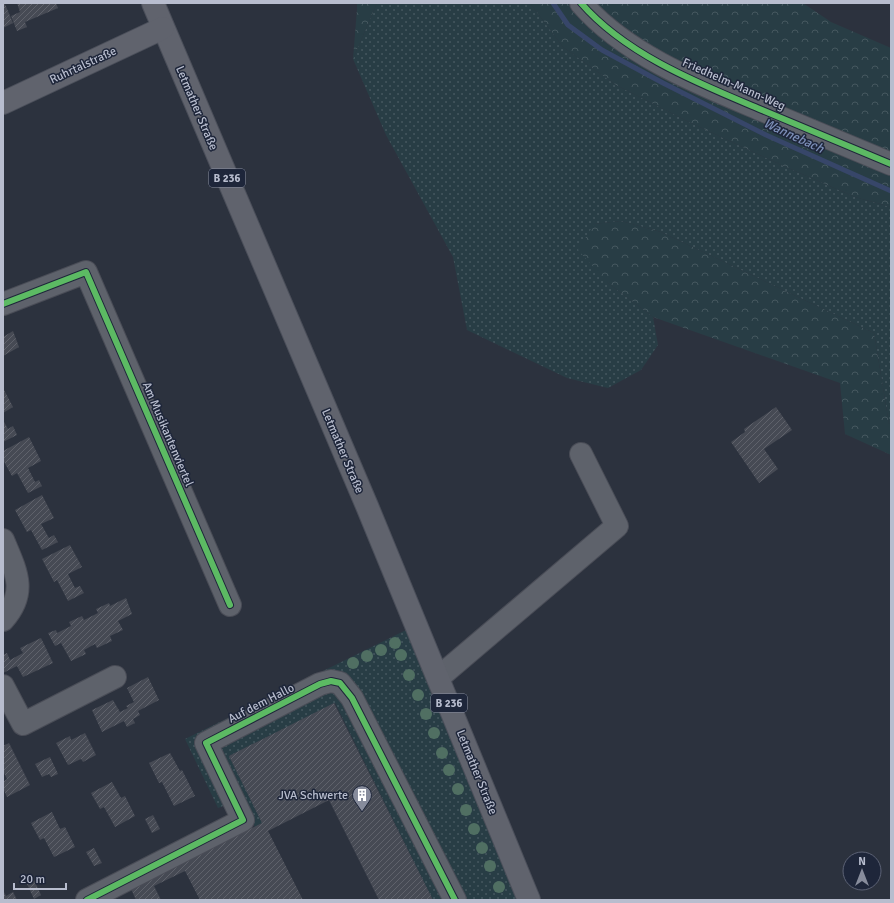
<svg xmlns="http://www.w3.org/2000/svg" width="894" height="903" viewBox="0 0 894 903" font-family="Signika,sans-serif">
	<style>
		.grass { fill: url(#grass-dots) }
		.forest { fill: url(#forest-crowns) }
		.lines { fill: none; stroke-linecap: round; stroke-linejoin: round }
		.stream { stroke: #374669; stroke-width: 5 }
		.building { fill: url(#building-hatch) }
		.minor-casing { stroke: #4a4d57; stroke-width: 24 }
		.major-casing { stroke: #4b4f5a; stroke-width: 24 }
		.minor { stroke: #5e626b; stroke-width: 22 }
		.major { stroke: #60636d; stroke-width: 22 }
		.cycleway-casing { stroke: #1e263a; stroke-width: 8 }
		.cycleway { stroke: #5cba63; stroke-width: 6 }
		.tree { fill: #506f62 }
		.labels { text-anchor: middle; stroke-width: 3; stroke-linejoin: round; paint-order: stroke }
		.shield { fill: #1e263a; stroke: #8a90a2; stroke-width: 1 }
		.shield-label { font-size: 11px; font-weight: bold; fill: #b8bdce }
		.street-label { font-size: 12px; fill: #b8bdce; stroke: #1e263a }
		.poi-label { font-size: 12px; fill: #b8bdce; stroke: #1e263a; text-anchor: end }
		.water-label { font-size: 13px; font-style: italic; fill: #7c8eb7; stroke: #1e263a }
	</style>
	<defs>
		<pattern id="grass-dots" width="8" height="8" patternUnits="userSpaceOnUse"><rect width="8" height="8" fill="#283d45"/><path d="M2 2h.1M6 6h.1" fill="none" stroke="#45575f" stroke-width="1.8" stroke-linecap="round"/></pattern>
		<pattern id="forest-crowns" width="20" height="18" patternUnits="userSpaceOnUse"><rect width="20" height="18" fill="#283d45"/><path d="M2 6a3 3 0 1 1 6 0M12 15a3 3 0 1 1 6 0" fill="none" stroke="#45575f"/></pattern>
		<pattern id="building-hatch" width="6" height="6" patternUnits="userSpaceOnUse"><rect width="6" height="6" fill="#464a54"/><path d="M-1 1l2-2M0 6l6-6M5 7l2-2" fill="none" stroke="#5f626b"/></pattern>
	</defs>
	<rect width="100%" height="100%" fill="#2c323e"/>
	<!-- grass -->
	<g class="grass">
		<path d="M377 3H530L563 47 616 85 689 122 779 164 855 197 891 207V423L889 424 874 333 661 232 621 221 594 224 608 283 653 317 658 345 641 370 608 388 567 378 467 330 453 257 386 135 353 59Z"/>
		<path d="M406 630 517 900H463L327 675 194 740 226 805 218 808 185 739Z"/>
		<path d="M325 690 340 691 445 900H433L335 703 229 756 262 823 255 827 218 757V748Z"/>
	</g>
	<!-- forest -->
	<g class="forest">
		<path d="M357 3H377L353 59 357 9Z"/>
		<path d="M530 3H803L831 22 891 48V207L855 197 779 164 689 122 616 85 563 47Z"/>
		<path d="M621 221 661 232 874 333 889 424 891 423V455L845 434 840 383 653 317 608 283 578 250 594 224Z"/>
	</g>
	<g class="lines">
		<!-- stream -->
		<path class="stream" d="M553 3 568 25 602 50 663 83 766 135 891 191"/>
	</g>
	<!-- building -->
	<g class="building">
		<path d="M17 3H56L58 8 25 22 27 27 17 31 11 16 20 12Z"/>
		<path d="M3 4H5L13 23 3 28Z"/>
		<path d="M13 331 19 347 3 356V337Z"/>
		<path d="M3 388 13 407 3 413Z"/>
		<path d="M776 407 792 430 764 449 778 469 759 483 731 442 745 432 744 429Z"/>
		<path d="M3 420 8 429 13 426 17 435 3 442Z"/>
		<path d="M29 437 41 461 28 468 35 482 39 480 42 486 28 493 17 473 12 476 3 460V451Z"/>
		<path d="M42 495 54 518 41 524 49 538 54 535 58 542 42 550 31 530 27 532 15 510Z"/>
		<path d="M70 545 82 567 68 574 75 588 80 586 84 593 68 601 57 580 54 582 42 559Z"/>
		<path d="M126 598 132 614 118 621 123 630 110 636 112 641 97 648 95 644 84 650 86 654 71 661 61 643 55 646 48 633 56 630 57 633 71 626 69 622 82 616 84 620 98 613 96 609 109 603 110 606Z"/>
		<path d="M41 638 53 663 23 677 17 666 3 673V655L7 653 10 660 23 653 20 648Z"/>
		<path d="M148 677 159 700 138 711 140 715 133 719 135 723 127 727 124 721 102 732 92 710 113 700 120 712 128 708 126 706 134 702 127 688Z"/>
		<path d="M334 703 433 900H379L329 800 268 831 303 900H200L185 871 154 886 161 900H136L131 889 262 823 229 756Z"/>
		<path d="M85 733 96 755 83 762 81 759 68 765 56 743 70 736 71 740Z"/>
		<path d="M9 743 30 785 7 797 3 788V782L7 779 3 771V746Z"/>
		<path d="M170 753 180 771 182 770 195 796 174 806 162 782 159 783 149 763Z"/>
		<path d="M50 757 58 774 51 777 49 774 42 777 35 764Z"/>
		<path d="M112 782 121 798 125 796 135 816 115 827 104 807 100 809 91 793Z"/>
		<path d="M52 812 60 829 65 827 75 847 54 857 44 838 40 840 31 823Z"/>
		<path d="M153 815 160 829 152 833 145 819Z"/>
		<path d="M94 848 102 863 94 866 86 852Z"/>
		<path d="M34 880 41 895 34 899 27 884Z"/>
		<path d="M3 890 6 896 13 892 17 900H3Z"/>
	</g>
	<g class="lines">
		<!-- minor casing -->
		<g class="minor-casing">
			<g id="minor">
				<path d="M581 3C626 55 700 84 762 110 805 128 848 146 891 164"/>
				<path d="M3 304 86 272 230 605"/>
				<path d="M3 540C16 571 28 592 3 620"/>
				<path d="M438 678 617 526 581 454"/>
				<path d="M3 686 23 724 115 677"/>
				<path d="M87 900 243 820 206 743 320 684 331 681 340 683 352 698 455 900"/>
			</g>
		</g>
		<!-- major casing -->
		<g class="major-casing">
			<g id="major">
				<path d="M153 3 367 506 529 900"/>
				<path d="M3 103 163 28"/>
			</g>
		</g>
		<!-- minor -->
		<use href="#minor" class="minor"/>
		<!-- major -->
		<use href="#major" class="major"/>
		<!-- cycleway casing -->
		<g class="cycleway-casing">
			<g id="cycleway">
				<path d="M581 3C626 55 700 84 762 110 805 128 848 146 891 164"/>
				<path d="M3 304 86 272 230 605"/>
				<path d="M87 900 243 820 206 743 320 684 331 681 340 683 352 698 455 900"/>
			</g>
		</g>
		<!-- cycleway -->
		<use href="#cycleway" class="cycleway"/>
	</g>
	<!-- trees -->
	<g class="tree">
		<circle cx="395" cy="643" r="6"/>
		<circle cx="381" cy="650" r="6"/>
		<circle cx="401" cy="655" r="6"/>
		<circle cx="367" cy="656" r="6"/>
		<circle cx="353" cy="663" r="6"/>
		<circle cx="409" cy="675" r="6"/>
		<circle cx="418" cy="695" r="6"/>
		<circle cx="426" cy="714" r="6"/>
		<circle cx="434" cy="733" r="6"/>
		<circle cx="442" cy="753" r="6"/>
		<circle cx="449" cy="770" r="6"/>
		<circle cx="458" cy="789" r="6"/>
		<circle cx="466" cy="810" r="6"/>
		<circle cx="474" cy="829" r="6"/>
		<circle cx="482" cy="848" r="6"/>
		<circle cx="490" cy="866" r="6"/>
		<circle cx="499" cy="887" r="6"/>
	</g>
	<!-- icons -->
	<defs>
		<g id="building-pin" transform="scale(1)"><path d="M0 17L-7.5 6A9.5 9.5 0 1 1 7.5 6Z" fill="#878c9c" stroke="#1e263a"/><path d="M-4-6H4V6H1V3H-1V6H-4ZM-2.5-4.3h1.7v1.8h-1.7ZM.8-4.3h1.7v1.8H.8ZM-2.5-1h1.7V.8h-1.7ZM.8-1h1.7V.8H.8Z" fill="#fff"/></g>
	</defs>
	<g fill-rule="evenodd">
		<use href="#building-pin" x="362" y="795"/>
	</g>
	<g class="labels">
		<!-- shield labels -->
		<g class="shield">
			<rect x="209" y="169" width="36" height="18" rx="3"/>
			<rect x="431" y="694" width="36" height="18" rx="3"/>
		</g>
		<g class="shield-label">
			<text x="227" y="182">B 236</text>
			<text x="449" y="707">B 236</text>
		</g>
		<!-- street labels -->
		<g class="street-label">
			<text transform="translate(83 65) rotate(-25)" y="4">Ruhrtalstraße</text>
			<text transform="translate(734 84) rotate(24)" y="4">Friedhelm-Mann-Weg</text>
			<text transform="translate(197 108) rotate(67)" y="4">Letmather Straße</text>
			<text transform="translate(168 434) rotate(67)" y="4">Am Musikantenviertel</text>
			<text transform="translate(343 451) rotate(67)" y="4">Letmather Straße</text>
			<text transform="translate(261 703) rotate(-27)" y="4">Auf dem Hallo</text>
			<text transform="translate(477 772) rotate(68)" y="4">Letmather Straße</text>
		</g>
		<!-- poi labels -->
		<g class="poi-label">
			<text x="348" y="799">JVA Schwerte</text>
		</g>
		<!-- water labels -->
		<g class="water-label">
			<text transform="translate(794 135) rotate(25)" y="5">Wannebach</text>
		</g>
	</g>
	<!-- border -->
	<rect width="894" height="903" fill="none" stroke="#b8bdce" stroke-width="8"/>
	<!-- north arrow -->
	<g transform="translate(862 871)"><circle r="19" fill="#1e263a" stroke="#5c6275"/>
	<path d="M0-3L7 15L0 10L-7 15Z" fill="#878c9c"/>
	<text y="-6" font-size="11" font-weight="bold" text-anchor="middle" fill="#b8bdce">N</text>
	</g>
	<!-- scale -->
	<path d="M14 883v6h52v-6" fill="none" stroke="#b8bdce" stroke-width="2"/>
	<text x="20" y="883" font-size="12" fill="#b8bdce" stroke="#1e263a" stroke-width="3" paint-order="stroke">20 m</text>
</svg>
